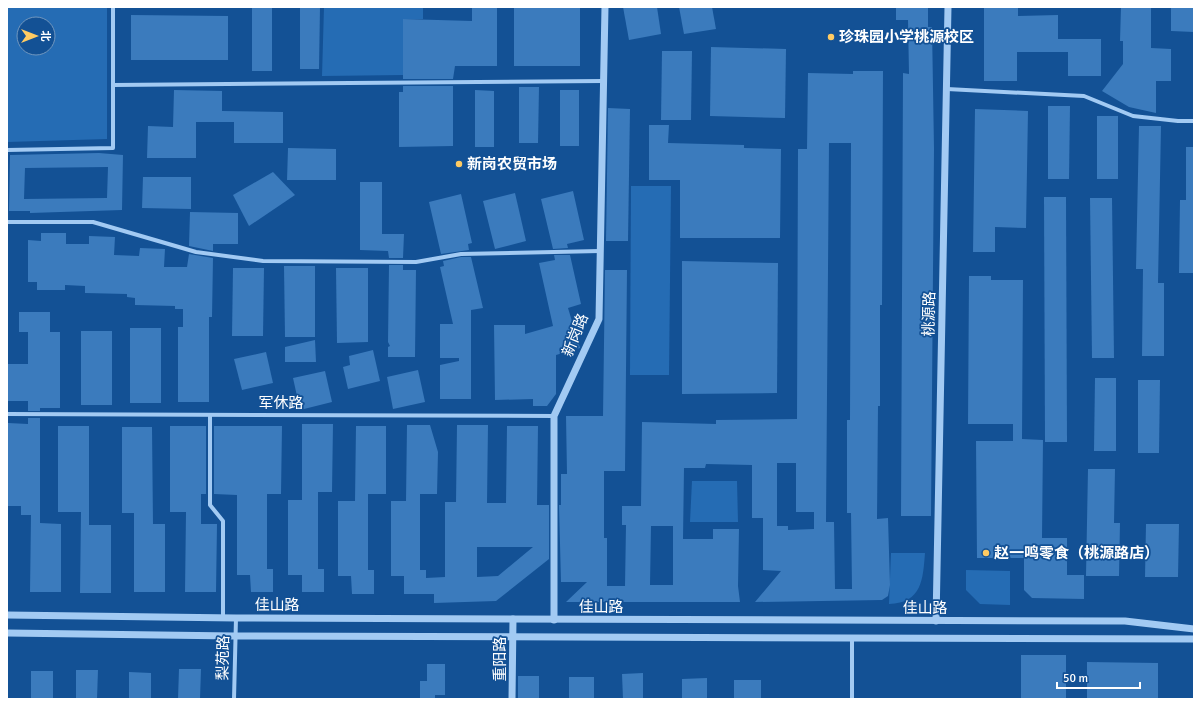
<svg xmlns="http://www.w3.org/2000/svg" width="1201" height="706" viewBox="0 0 1201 706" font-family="Signika,'Noto Sans SC',sans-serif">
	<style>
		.green { fill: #256cb4; fill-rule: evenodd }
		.building { fill: #3b7bbd; fill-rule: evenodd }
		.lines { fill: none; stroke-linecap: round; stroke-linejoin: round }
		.minor { stroke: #a2caf3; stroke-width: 4 }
		.tertiary { stroke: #a2caf3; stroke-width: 7 }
		.poi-dot { fill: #ffcb63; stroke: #135195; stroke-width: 1.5 }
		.labels { text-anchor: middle; stroke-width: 3.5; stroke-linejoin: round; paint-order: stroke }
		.poi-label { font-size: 15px; font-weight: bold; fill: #fff; stroke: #135195; text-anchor: start }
		.street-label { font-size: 15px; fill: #fff; stroke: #135195 }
	</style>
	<rect width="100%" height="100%" fill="#135195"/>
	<!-- green -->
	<g class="green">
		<path d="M7 7H107V139L7 142ZM24 24H48V48H24Z"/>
		<path d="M324 7H423V19H404L403 75 322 76Z"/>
		<path d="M631 186H671L669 375H630Z"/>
		<path d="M692 481H737L738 522H690Z"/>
		<path d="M891 553H925C923 579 922 603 889 604Z"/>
		<path d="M966 570 1010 571V605L980 604 966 590Z"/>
	</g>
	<!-- building -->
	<g class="building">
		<rect x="252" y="7" width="20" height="64"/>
		<path d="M300 7H320L319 69H300Z"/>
		<path d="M472 7H497V66H455L453 79H403V19L472 21Z"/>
		<rect x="514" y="7" width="66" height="59"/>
		<path d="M623 7H657L661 34 629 40Z"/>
		<path d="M679 7H712L716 29 684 34Z"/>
		<path d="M896 7H928V27H932L934 149 931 516H901L903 73 909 74 908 20H896Z"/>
		<path d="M984 7H1018V16L1058 15V39H1101V76H1068V52H1017V81H984Z"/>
		<path d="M1121 7H1151V48L1171 49V81H1156V113L1129 107 1102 91 1123 64V41H1120Z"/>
		<path d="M1171 7H1194V32L1171 31Z"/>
		<path d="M131 15 228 16V60H131Z"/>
		<path d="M711 47 786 49 785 118 710 116Z"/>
		<path d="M662 51H692L691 120H661Z"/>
		<path d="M853 71H883L882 305H880V406H878L877 519 888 518 890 585 888 596 882 600 755 602 781 571 763 570V518H752V465L706 464 705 468H684L683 539H713V529H739L738 586 740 602H566L587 582H561L559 505H561V474H567L566 416H603L605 270H627L625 471H604V538H607V586H625L626 525H622V506H641L642 422 716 424V420L797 419 798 149H807L808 73 853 74ZM829 143H851L850 420H847V513H851L852 589H835L834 522H826ZM777 463H796V512H814V529L788 530V526H777ZM651 526H673V585H650Z"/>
		<path d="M403 86H453V146L399 147V92H403Z"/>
		<path d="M519 87H539L538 143H519Z"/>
		<path d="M174 90 222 91V111L283 112V143H234V122H196V158H147L148 126 173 127Z"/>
		<path d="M475 90 494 91V147H475Z"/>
		<rect x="560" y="90" width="19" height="56"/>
		<path d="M1048 106H1070L1069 179H1048Z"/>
		<path d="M608 108 630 109 628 241H606Z"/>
		<path d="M975 109 1028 111 1026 228 995 227V252H973Z"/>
		<rect x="1097" y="116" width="21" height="63"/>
		<path d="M649 125H669L668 143 744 145V148L781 149 780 238H680V180H649Z"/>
		<path d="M1139 126H1161L1158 283H1164V356H1142L1143 269H1136Z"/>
		<path d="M1186 147H1194V273H1179L1180 200H1186Z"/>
		<path d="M288 148 336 149V180H287Z"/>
		<path d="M99 153 123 155 122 210 30 213V211H9L10 155ZM108 167 107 198 24 199 25 168Z"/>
		<path d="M273 172 295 195 249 226 233 195Z"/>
		<path d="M143 177H191V209L142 208Z"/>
		<path d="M360 182H382V234H404L403 258H389L388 251 360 250Z"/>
		<path d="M573 191 584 240 567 244 568 248 553 249 541 199Z"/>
		<path d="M515 193 526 241 495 249 483 201Z"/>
		<path d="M461 194 472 243 468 244 469 250 441 254 429 202Z"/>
		<path d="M1044 197H1066L1067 442H1045Z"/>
		<path d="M1090 198H1112L1114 358H1092Z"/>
		<path d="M190 212 238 213V244H213V251L189 246Z"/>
		<path d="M41 233H66V244H89V236L115 237 114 255 139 256 140 248 165 249 164 267H187L189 254 213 258 212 317H209V402H178V327H183V309H175V306L135 305V298L127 297V294L85 293V286L65 285V290H37V282H28V240L41 241Z"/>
		<path d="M554 255H570L581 304 568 308 580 348 556 355V394L547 406H533V399L495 400 494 325H525V334L553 326 539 263 555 260Z"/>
		<path d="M461 257H471L483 308 471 310V399H440V365L459 361V358H440V324H453L440 267 444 266 443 261Z"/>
		<path d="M682 261 778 263 777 393 682 394Z"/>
		<path d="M389 265H403V270H416L415 357H388V347L390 346 388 342Z"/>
		<path d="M284 266H315V337H285Z"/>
		<path d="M233 268H264L263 336H232Z"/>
		<path d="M336 268H368V342L337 343Z"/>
		<path d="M969 276H991V280H1023L1022 439 1043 440 1042 538H1067V575H1084V599L1032 598 1024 590V558H977L976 441H1013V424H968Z"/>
		<path d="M19 312H50V332H60V408H40V411H28V401H7V364H28V332H19Z"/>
		<rect x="130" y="328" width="31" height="75"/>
		<rect x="81" y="331" width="31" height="74"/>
		<path d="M315 340 316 362H285V347Z"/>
		<path d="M373 350 380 381 348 389 343 367 350 365 349 356Z"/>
		<path d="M266 352 273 383 242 390 234 359Z"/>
		<path d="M418 370 425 402 393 409 387 377Z"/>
		<path d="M325 371 332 402 300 410 293 378Z"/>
		<path d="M1095 378H1116V451H1094Z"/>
		<path d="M1138 380H1160L1159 453H1138Z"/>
		<path d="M28 418H40V523L61 524V592H30L31 515H21V506H7L8 423 28 424Z"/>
		<path d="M302 424H333L332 492H318V569H324V592H302V575H288V500H302Z"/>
		<path d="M407 425H430L438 452 437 494H420V570H426V578L445 577V502H456L457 425H488L487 503H506L507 426H538L537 505H549V559L496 601 434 603V594H404V576H391V501H406ZM477 547H533L498 576 477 577Z"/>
		<path d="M58 426H89V525H111V593H80L81 512H58Z"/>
		<path d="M170 426H206V494H201V524H217L216 592H185L186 512H170Z"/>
		<path d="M214 426H282L281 494H267V569H273V592H251L250 575H237V495L214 494Z"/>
		<path d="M356 426H386V494H368V570H374V594H352L351 576H338V501H355Z"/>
		<path d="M122 427H152L153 524H165V592H134V513H122Z"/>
		<path d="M1088 469H1115L1114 523H1120L1119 576H1086Z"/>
		<path d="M1146 524H1179L1178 577H1145Z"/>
		<rect x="1021" y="655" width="45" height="44"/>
		<path d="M1087 662 1158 663V699H1087Z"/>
		<path d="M427 664H445V695H435V699H420V681H427Z"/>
		<path d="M179 669H201L200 699H178Z"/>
		<path d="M76 670H98L97 699H76Z"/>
		<rect x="31" y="671" width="22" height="28"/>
		<path d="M129 672 151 673V699H129Z"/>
		<path d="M643 673V699H623L622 674Z"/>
		<rect x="518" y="676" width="21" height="23"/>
		<rect x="569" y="677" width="25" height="22"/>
		<path d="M707 678V699H682V679Z"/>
		<rect x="734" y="680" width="27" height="19"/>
	</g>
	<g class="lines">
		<!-- minor -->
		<g class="minor">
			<path d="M113 85 603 81"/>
			<path d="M947 89 1084 96 1133 116 1178 121H1194"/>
			<path d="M7 150 113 148V7"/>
			<path d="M7 222H93L196 252 263 261 416 262 461 254 600 251"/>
			<path d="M7 414 554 416"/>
			<path d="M210 415V505L223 521V618"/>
			<path d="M852 639V699"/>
			<path d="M234 699 236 618"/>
		</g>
		<!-- tertiary -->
		<g class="tertiary">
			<path d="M7 615 236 618 1125 621 1194 629"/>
			<path d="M554 620V416L599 319 605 7"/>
			<path d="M936 621 948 7"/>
			<path d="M7 633 235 636 1194 639"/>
			<path d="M512 699 513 619"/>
		</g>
	</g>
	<!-- markers -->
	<g class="poi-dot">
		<circle cx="831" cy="37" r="4"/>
		<circle cx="459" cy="164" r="4"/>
		<circle cx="986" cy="553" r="4"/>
	</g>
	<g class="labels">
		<!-- poi labels -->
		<g class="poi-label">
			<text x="839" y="42">珍珠园小学桃源校区</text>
			<text x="467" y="169">新岗农贸市场</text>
			<text x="994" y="558">赵一鸣零食（桃源路店）</text>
		</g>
		<!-- street labels -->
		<g class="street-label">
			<text transform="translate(929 314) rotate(-89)" y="5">桃源路</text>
			<text transform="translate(575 335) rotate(-68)" y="5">新岗路</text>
			<text x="281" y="408">军休路</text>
			<text x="277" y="610">佳山路</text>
			<text x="601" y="612">佳山路</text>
			<text x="925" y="613">佳山路</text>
			<text transform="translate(223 658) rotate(-89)" y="5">梨苑路</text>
			<text transform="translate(500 659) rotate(-90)" y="5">重阳路</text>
		</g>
	</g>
	<!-- border -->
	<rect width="1201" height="706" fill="none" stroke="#ffffff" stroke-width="16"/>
	<!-- north arrow -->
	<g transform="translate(36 36) rotate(90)"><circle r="19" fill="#135195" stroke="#7197bf"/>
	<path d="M0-3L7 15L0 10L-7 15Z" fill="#ffcb63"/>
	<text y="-6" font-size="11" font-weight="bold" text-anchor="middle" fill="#ffffff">北</text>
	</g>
	<!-- scale -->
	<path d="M1057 682v6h83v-6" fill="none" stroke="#ffffff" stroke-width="2"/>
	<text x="1063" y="682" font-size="12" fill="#ffffff" stroke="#135195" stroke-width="3" paint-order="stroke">50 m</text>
</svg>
